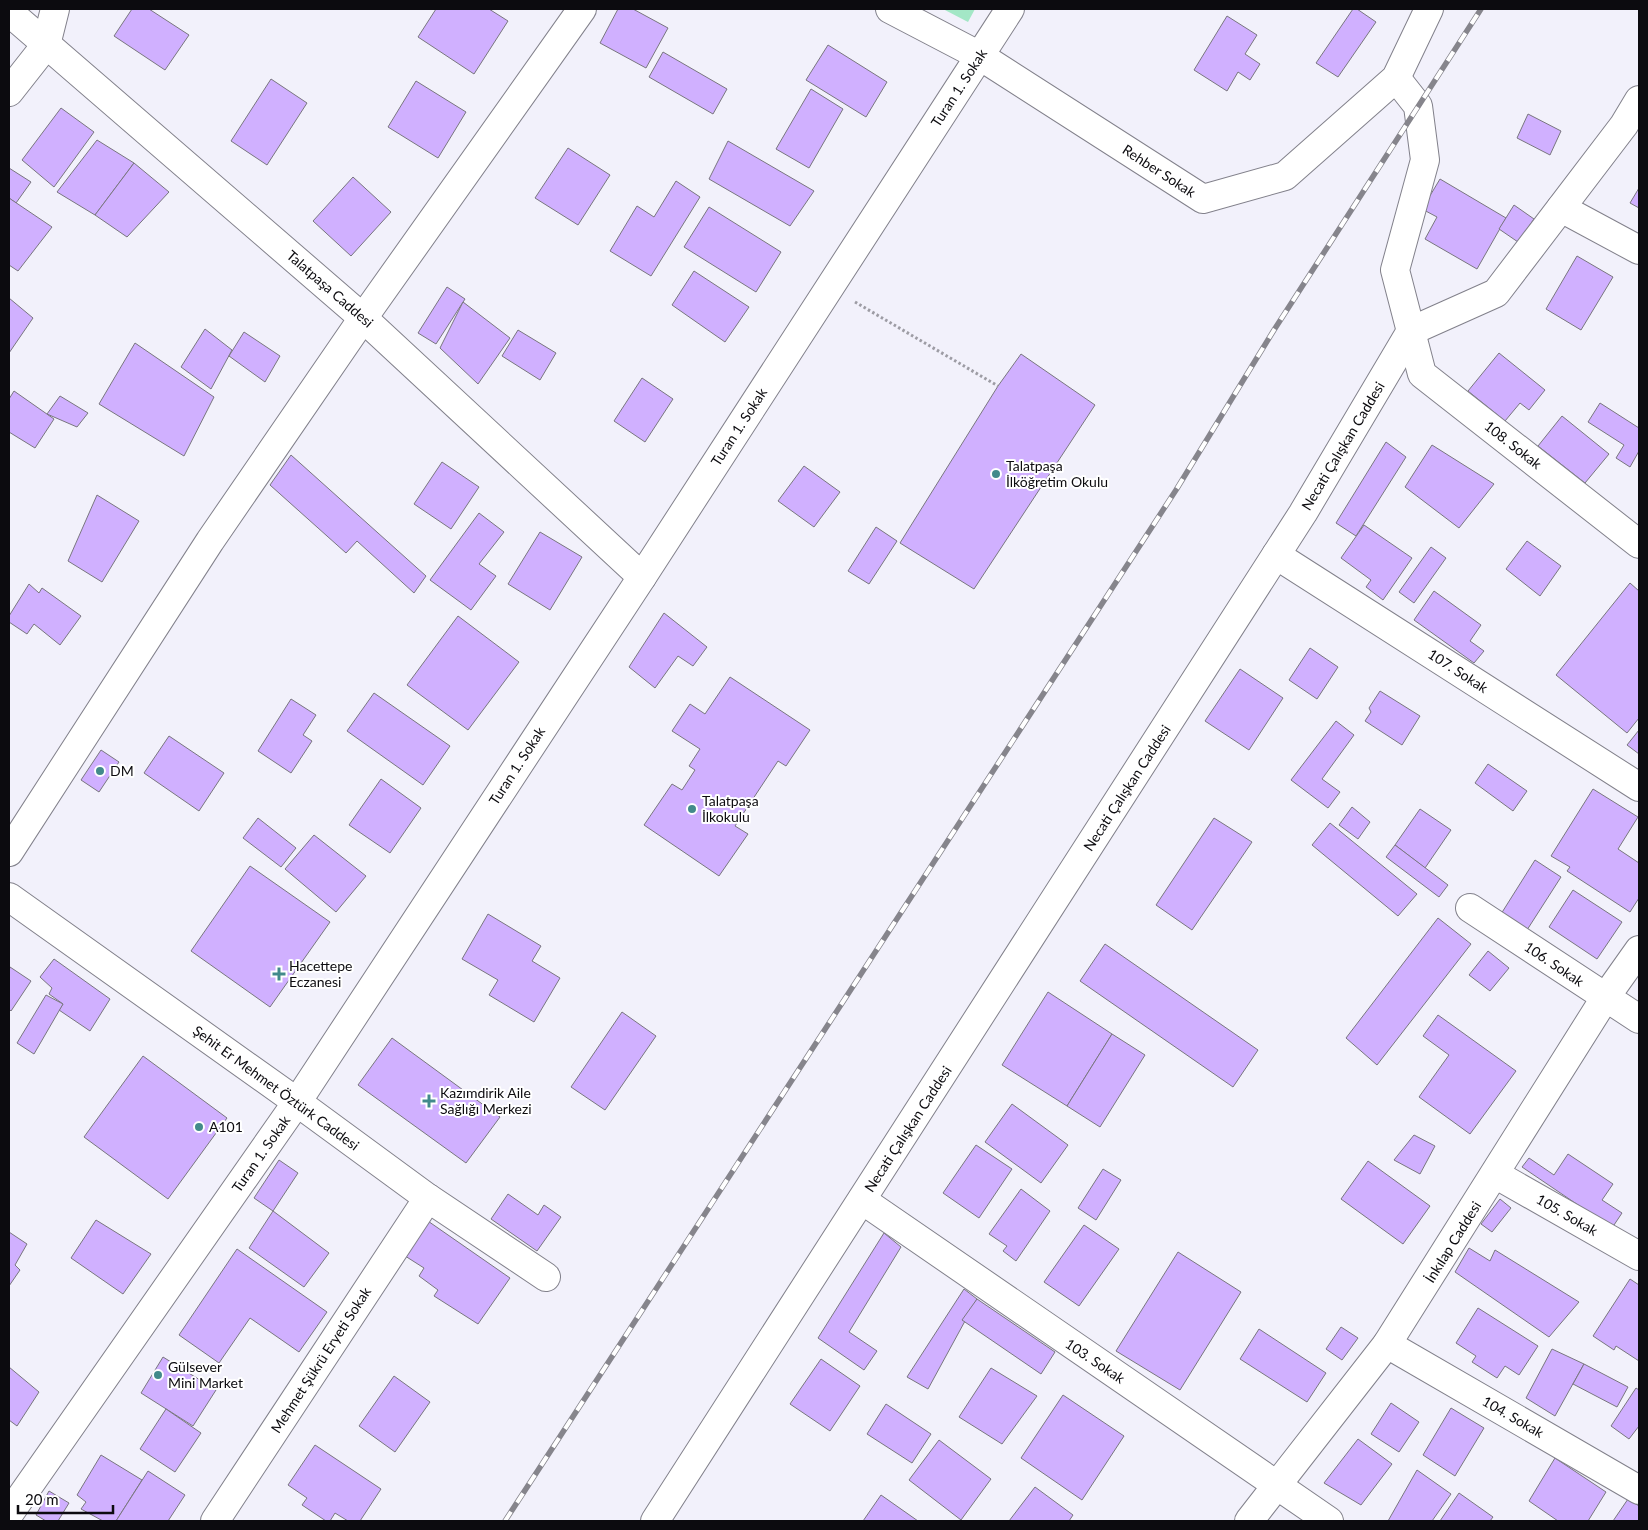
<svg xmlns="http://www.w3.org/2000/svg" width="1648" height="1530" viewBox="0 0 1648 1530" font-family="Lato,sans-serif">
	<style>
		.park { fill: #a3e7c6 }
		.building { fill: #d0b0ff; stroke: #79767f }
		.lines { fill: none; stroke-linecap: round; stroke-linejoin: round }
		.minor-casing { stroke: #82818b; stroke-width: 30 }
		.path { stroke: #9d9ca4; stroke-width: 3; stroke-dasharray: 2.5 2.5; stroke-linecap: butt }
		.minor { stroke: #fff; stroke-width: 28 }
		.rail-casing { stroke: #86858c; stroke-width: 5.5 }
		.rail { stroke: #fff; stroke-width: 4; stroke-dasharray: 11; stroke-linecap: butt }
		.poi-dot { fill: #428a8b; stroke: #fff; stroke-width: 2 }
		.labels { text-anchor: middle; stroke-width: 4; stroke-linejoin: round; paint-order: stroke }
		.street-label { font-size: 14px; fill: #0c0b0f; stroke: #fff }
		.poi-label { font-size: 14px; fill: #0c0b0f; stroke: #fff; text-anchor: start }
	</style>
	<rect width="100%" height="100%" fill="#f2f1fb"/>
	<!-- park -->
	<path class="park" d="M943 9H975L968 22Z"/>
	<!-- building -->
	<g class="building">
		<path d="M132 9H149L189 35 165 70 114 36Z"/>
		<path d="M436 9H489L508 21 474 74 418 37Z"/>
		<path d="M618 9H633L668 28 646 68 600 43Z"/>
		<path d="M1353 9H1357L1376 22 1338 77 1316 63Z"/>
		<path d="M1227 16 1257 35 1245 54 1260 64 1250 80 1238 72 1227 91 1194 70Z"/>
		<path d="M828 45 887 82 866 117 806 80Z"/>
		<path d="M663 52 727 89 713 114 649 77Z"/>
		<path d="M271 79 307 103 267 165 231 141Z"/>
		<path d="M416 81 466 112 438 158 388 127Z"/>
		<path d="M811 89 843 109 809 168 776 149Z"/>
		<path d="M61 108 94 132 54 187 22 160Z"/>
		<path d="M1528 114 1561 131 1550 155 1517 138Z"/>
		<path d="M97 140 134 163 95 215 57 192Z"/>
		<path d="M728 141 814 191 790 226 709 179Z"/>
		<path d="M568 148 610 175 578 225 535 198Z"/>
		<path d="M134 163 169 192 127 237 95 215Z"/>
		<path d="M9 168 31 182 16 203 9 198Z"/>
		<path d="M353 177 391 212 351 256 313 221Z"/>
		<path d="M1440 179 1506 218 1477 269 1425 239 1437 217 1422 209Z"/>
		<path d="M676 181 700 197 651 276 610 251 637 206 654 217Z"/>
		<path d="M1639 188V208L1630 203Z"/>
		<path d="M9 198 52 227 18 271 9 265Z"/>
		<path d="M1514 205 1534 219 1518 242 1499 229Z"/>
		<path d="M709 207 781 252 756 292 684 247Z"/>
		<path d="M1577 256 1613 277 1581 330 1546 309Z"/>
		<path d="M694 271 749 307 725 342 672 305Z"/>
		<path d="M447 287 465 299 436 344 418 333Z"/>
		<path d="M9 298 33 318 9 353Z"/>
		<path d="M463 302 510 338 478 384 440 348Z"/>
		<path d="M205 329 232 350 211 389 181 367Z"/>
		<path d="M518 330 556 353 540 380 502 356Z"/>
		<path d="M244 332 280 356 265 382 229 356Z"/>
		<path d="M135 343 214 397 184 456 99 404Z"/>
		<path d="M1499 353 1545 390 1529 410 1520 403 1505 421 1468 391Z"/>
		<path d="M1021 354 1095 405 974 589 900 543 998 386Z"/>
		<path d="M642 378 673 399 645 442 614 421Z"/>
		<path d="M14 391 54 419 35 448 9 432V399Z"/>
		<path d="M60 396 88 413 77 427 47 414Z"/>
		<path d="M1600 403 1639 428V451L1630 467 1616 458 1624 445 1588 422Z"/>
		<path d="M1562 416 1609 454 1585 483 1538 446Z"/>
		<path d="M1386 442 1406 457 1356 536 1336 523Z"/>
		<path d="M1432 445 1494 484 1459 528 1405 487Z"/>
		<path d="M291 455 426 576 414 593 357 541 346 553 270 485Z"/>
		<path d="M442 462 479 487 451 529 414 504Z"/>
		<path d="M804 466 840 492 814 527 778 501Z"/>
		<path d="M97 495 139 521 102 582 68 561Z"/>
		<path d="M479 513 504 532 479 564 496 576 471 610 430 580Z"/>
		<path d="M1364 525 1412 558 1383 600 1366 587 1371 580 1341 558Z"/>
		<path d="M876 527 897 541 869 584 848 571Z"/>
		<path d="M540 532 582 557 550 610 508 584Z"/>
		<path d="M1527 541 1561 566 1540 596 1506 569Z"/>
		<path d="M1431 547 1446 558 1414 603 1399 592Z"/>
		<path d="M1630 583 1639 591V718L1627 733 1556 675Z"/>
		<path d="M29 584 39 593 42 588 81 616 60 645 34 624 27 634 9 622V616Z"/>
		<path d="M1434 591 1481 625 1470 641 1484 651 1474 663 1414 620Z"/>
		<path d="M664 613 707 647 693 666 678 656 655 688 629 667Z"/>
		<path d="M458 616 519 662 468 730 407 685Z"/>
		<path d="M1310 648 1338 667 1317 699 1289 680Z"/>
		<path d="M1240 669 1283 698 1249 750 1205 721Z"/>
		<path d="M730 677 810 730 786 766 778 761 735 826 748 834 719 876 644 825 672 784 682 790 695 770 689 766 700 749 672 731 690 704 705 714Z"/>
		<path d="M1380 691 1420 716 1402 745 1365 721 1371 712 1369 708Z"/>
		<path d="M374 693 450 746 423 785 347 731Z"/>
		<path d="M291 699 316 715 303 735 312 741 291 773 258 751Z"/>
		<path d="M1336 721 1354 735 1322 779 1340 792 1328 808 1291 780Z"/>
		<path d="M1639 730V754L1627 745Z"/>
		<path d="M169 736 224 773 199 811 144 773Z"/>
		<path d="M101 750 119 762 99 792 81 780Z"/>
		<path d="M1488 764 1527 791 1513 811 1475 783Z"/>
		<path d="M381 779 421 808 390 853 349 825Z"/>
		<path d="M1593 789 1638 817 1618 849 1639 863V898L1630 912 1567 871 1570 867 1551 856Z"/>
		<path d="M1352 807 1370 822 1358 839 1339 825Z"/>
		<path d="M1420 809 1451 830 1425 868 1395 845Z"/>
		<path d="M258 818 296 848 281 867 243 838Z"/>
		<path d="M1214 818 1252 842 1192 930 1156 905Z"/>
		<path d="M1330 823 1417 894 1398 916 1312 845Z"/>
		<path d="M314 835 366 876 336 912 285 869Z"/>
		<path d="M1395 845 1448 885 1439 897 1386 857Z"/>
		<path d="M1535 860 1561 877 1527 930 1501 914Z"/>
		<path d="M250 866 330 922 270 1007 191 951Z"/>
		<path d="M1573 890 1622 922 1597 959 1549 927Z"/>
		<path d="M488 914 541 946 532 961 560 978 534 1022 489 995 498 980 462 959Z"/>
		<path d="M1438 918 1471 944 1377 1065 1346 1038Z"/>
		<path d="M1105 944 1258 1050 1233 1087 1080 981Z"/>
		<path d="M1488 951 1509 968 1490 991 1469 975Z"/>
		<path d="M54 959 110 999 90 1031 59 1010 63 1004 49 994 52 988 40 977Z"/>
		<path d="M10 967 31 981 11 1011 9 1009V971Z"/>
		<path d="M1048 992 1112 1034 1067 1106 1002 1065Z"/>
		<path d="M46 995 63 1004 34 1054 17 1043Z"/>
		<path d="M622 1012 656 1036 605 1110 571 1087Z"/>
		<path d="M1438 1015 1516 1071 1470 1134 1419 1097 1449 1055 1423 1036Z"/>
		<path d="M1112 1034 1145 1055 1100 1127 1067 1106Z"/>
		<path d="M392 1038 500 1117 466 1163 358 1085Z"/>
		<path d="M143 1056 227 1118 168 1199 84 1137Z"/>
		<path d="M1012 1104 1068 1145 1041 1183 985 1142Z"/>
		<path d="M1414 1135 1435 1146 1420 1174 1394 1160Z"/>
		<path d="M976 1145 1012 1169 979 1218 943 1193Z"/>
		<path d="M1568 1154 1613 1184 1602 1200 1622 1213 1612 1228 1522 1167 1529 1158 1554 1175Z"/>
		<path d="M279 1160 298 1173 273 1211 254 1198Z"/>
		<path d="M1368 1161 1430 1206 1403 1244 1341 1199Z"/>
		<path d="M1103 1169 1121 1180 1096 1220 1078 1208Z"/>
		<path d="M1021 1189 1050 1211 1016 1261 1003 1251 1007 1246 989 1234Z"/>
		<path d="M508 1194 538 1215 544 1205 561 1217 537 1251 491 1219Z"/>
		<path d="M1500 1199 1511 1208 1492 1232 1481 1224Z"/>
		<path d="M273 1211 329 1253 304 1287 249 1248Z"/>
		<path d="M425 1219 510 1278 478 1324 434 1296 438 1290 419 1276 424 1268 402 1254Z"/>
		<path d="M96 1220 151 1254 123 1294 71 1258Z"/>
		<path d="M1084 1225 1119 1249 1079 1306 1044 1282Z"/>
		<path d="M9 1232 27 1244 15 1265 20 1270 9 1286Z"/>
		<path d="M884 1233 901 1247 849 1332 877 1351 864 1370 818 1338Z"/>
		<path d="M1469 1248 1490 1261 1495 1250 1579 1302 1549 1337 1455 1272Z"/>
		<path d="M237 1249 327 1312 299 1352 250 1318 219 1363 179 1335Z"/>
		<path d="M1178 1252 1241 1292 1180 1390 1116 1351Z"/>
		<path d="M1630 1279 1639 1285V1361L1616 1346 1614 1350 1593 1336Z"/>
		<path d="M964 1289 977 1299 928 1389 907 1377Z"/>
		<path d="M977 1299 1055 1352 1041 1374 962 1320Z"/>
		<path d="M1478 1308 1538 1346 1519 1375 1505 1366 1497 1378 1472 1362 1476 1356 1456 1343Z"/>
		<path d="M1341 1327 1358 1338 1342 1360 1326 1349Z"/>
		<path d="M1259 1329 1326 1373 1307 1402 1240 1359Z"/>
		<path d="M1552 1349 1584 1364 1555 1416 1526 1398Z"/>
		<path d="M163 1357 216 1390 193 1426 141 1393Z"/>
		<path d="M821 1359 860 1386 830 1431 790 1404Z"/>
		<path d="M1584 1364 1628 1387 1617 1407 1573 1384Z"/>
		<path d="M9 1367 39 1392 17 1426 9 1420Z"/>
		<path d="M991 1368 1037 1396 1002 1444 959 1417Z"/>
		<path d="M394 1376 430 1402 395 1452 359 1426Z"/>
		<path d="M1636 1388 1639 1390V1426L1629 1439 1611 1426Z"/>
		<path d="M1063 1395 1124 1436 1082 1500 1021 1458Z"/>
		<path d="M1391 1403 1419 1422 1399 1452 1371 1434Z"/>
		<path d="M886 1404 931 1434 912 1463 867 1434Z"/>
		<path d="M1451 1408 1484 1428 1455 1476 1423 1455Z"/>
		<path d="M166 1409 201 1433 175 1472 140 1449Z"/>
		<path d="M1358 1439 1392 1464 1361 1505 1324 1483Z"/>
		<path d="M939 1440 991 1479 961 1520 909 1480Z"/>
		<path d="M315 1445 381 1489 360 1521H348L335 1513 330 1521H326L302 1505 307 1498 288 1485Z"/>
		<path d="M101 1455 142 1480 116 1521H103L81 1509 86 1502 77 1495Z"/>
		<path d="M1555 1458 1606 1492 1588 1521H1558L1529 1501Z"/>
		<path d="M1417 1470 1451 1494 1432 1521H1388Z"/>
		<path d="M148 1471 185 1495 168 1521H116Z"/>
		<path d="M1035 1487 1073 1515 1069 1521H1009Z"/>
		<path d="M49 1491 69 1503 58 1521H46L36 1515Z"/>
		<path d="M1459 1493 1493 1517 1490 1521H1440Z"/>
		<path d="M881 1495 918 1521H863Z"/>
		<path d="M1628 1499 1639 1506V1521H1613Z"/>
	</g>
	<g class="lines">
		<!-- minor casing -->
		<g class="minor-casing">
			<g id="minor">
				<path d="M890 9 980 56 1203 199 1285 176 1396 78 1429 9"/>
				<path d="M9 12 363 318 642 577"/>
				<path d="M1396 78 1418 106 1425 160 1395 270 1422 374 1639 544"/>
				<path d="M9 92 46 45 55 9"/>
				<path d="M1561 208 1639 250"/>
				<path d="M1276 555 1639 787"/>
				<path d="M9 852 210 541 363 318 582 9"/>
				<path d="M9 897 297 1102 428 1198 546 1277"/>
				<path d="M1470 908 1639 1019"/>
				<path d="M1495 1174 1639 1256"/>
				<path d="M862 1200 1329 1521"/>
				<path d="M1387 1344 1639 1490"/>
				<path d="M9 1514 297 1102 642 577 1010 9"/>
				<path d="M215 1521 428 1198"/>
				<path d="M655 1521 1303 513 1411 331 1496 293 1624 125 1639 100"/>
				<path d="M1249 1521 1387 1344 1605 998 1639 950"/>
			</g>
		</g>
		<!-- path -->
		<path class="path" d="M855 302 998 386"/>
		<!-- minor -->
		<use href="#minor" class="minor"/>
		<!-- rail casing -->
		<g class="rail-casing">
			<path id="rail" d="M505 1521 1176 490 1274 330 1481 9"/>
		</g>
		<!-- rail -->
		<use href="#rail" class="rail"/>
	</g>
	<!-- markers -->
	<g class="poi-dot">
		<circle cx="996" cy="474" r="5"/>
		<circle cx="100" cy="771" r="5"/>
		<circle cx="692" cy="809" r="5"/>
		<path d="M276.5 966.5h5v5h5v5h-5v5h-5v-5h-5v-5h5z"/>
		<path d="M426.5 1093.5h5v5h5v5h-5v5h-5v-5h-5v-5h5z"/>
		<circle cx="199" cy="1127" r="5"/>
		<circle cx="158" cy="1375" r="5"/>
	</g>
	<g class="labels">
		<!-- street labels -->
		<g class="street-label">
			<text transform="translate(959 88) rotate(-57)" y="5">Turan 1. Sokak</text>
			<text transform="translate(1159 171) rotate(33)" y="5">Rehber Sokak</text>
			<text transform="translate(330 289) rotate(41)" y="5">Talatpaşa Caddesi</text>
			<text transform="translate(739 427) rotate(-57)" y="5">Turan 1. Sokak</text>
			<text transform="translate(1513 445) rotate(38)" y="5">108. Sokak</text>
			<text transform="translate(1343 446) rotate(-59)" y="5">Necati Çalışkan Caddesi</text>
			<text transform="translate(1458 671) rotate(33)" y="5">107. Sokak</text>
			<text transform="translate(517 766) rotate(-57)" y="5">Turan 1. Sokak</text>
			<text transform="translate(1127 788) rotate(-57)" y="5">Necati Çalışkan Caddesi</text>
			<text transform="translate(1554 964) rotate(34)" y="5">106. Sokak</text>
			<text transform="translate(276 1088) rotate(36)" y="5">Şehit Er Mehmet Öztürk Caddesi</text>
			<text transform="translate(908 1129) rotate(-57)" y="5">Necati Çalışkan Caddesi</text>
			<text transform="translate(261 1154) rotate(-55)" y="5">Turan 1. Sokak</text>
			<text transform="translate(1567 1215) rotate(30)" y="5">105. Sokak</text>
			<text transform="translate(1453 1242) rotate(-58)" y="5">İnkılap Caddesi</text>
			<text transform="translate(321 1360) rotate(-57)" y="5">Mehmet Şükrü Eryeti Sokak</text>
			<text transform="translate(1095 1361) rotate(34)" y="5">103. Sokak</text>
			<text transform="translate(1513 1417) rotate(30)" y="5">104. Sokak</text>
		</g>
		<!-- poi labels -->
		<g class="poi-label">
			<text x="1006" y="471">Talatpaşa<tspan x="1006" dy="16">İlköğretim Okulu</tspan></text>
			<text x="110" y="776">DM</text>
			<text x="702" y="806">Talatpaşa<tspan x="702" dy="16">İlkokulu</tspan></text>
			<text x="289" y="971">Hacettepe<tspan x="289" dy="16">Eczanesi</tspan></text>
			<text x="440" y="1098">Kazımdirik Aile<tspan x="440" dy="16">Sağlığı Merkezi</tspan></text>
			<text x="209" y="1132">A101</text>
			<text x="168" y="1372">Gülsever<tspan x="168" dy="16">Mini Market</tspan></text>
		</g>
	</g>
	<!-- border -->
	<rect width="1648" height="1530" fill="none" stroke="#0c0b0f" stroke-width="20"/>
	<!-- scale -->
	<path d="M18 1505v8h95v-8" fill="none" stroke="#0c0b0f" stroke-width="2.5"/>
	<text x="25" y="1505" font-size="15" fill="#0c0b0f" stroke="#ffffff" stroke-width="4" paint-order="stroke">20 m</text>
</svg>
